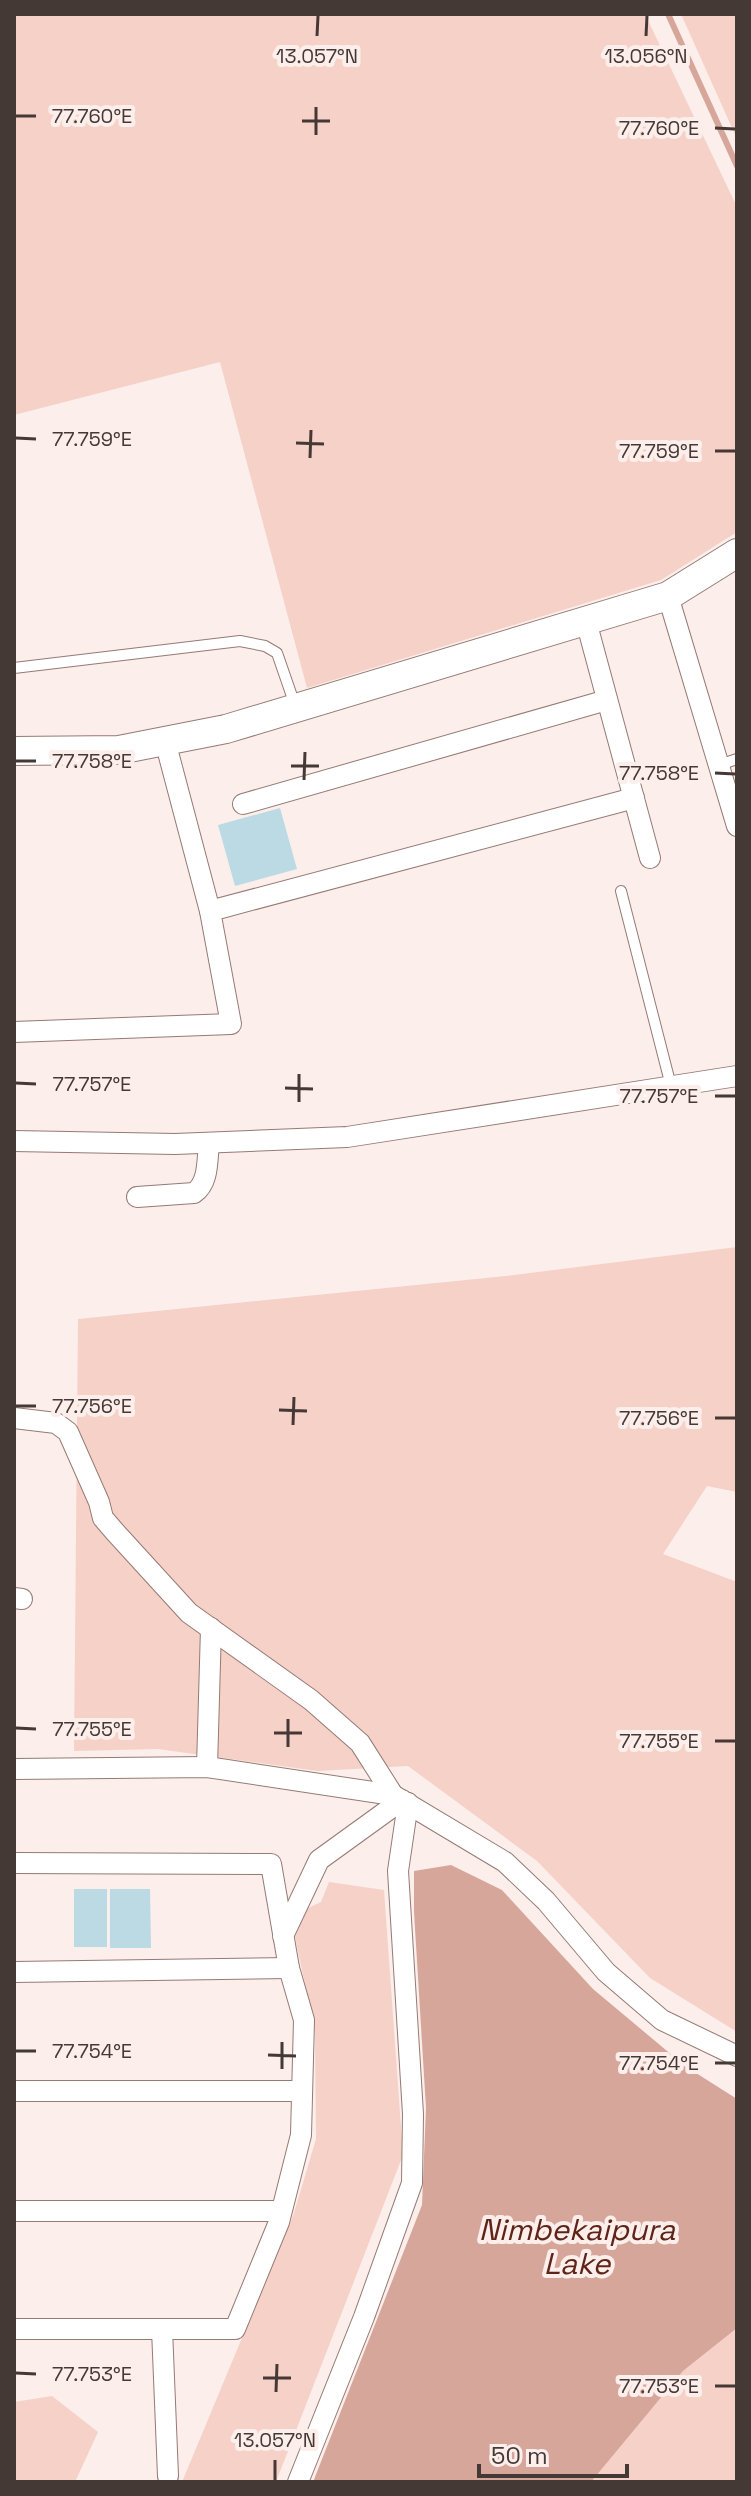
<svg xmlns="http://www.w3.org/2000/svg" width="751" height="2496" viewBox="0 0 751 2496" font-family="'Space Grotesk',sans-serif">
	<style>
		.green { fill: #f6d1c8 }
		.water { fill: #d6a69a }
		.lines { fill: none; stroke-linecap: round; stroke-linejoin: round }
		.stream { stroke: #d6a69a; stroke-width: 6 }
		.building { fill: #bbdae3 }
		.lane-casing { stroke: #967a74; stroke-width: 12 }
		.street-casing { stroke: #967a74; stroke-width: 22 }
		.secondary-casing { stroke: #967a74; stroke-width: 30 }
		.lane { stroke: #fff; stroke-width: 10 }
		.street { stroke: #fff; stroke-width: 20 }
		.secondary { stroke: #fff; stroke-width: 28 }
		.ticks { fill: none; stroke: #453936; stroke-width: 3 }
		.labels { text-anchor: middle; stroke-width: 8; stroke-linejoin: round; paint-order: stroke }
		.water-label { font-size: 30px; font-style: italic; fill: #5f2417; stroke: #fbeeeb }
		.ticks-label { font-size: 20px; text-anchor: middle; fill: #453936; stroke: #fbeeeb; stroke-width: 8; stroke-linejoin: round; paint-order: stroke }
	</style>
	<rect width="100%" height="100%" fill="#fbeeeb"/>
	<!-- green -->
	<g class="green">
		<path d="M14 14H645L737 207V532L661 580 307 688 220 362 14 415Z"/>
		<path d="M681 14H737V139Z"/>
		<path d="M737 1247V1492L707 1486 663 1554 737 1582V2032L650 1978 537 1861 408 1766 318 1771 158 1749 74 1751 78 1319 506 1276Z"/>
		<path d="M329 1882 384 1890 403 2155 276 2482H182L294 2213 316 2139 315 2032 295 1937 308 1908 321 1902Z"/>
		<path d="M737 2328V2482H591L683 2371Z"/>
		<path d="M52 2396 98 2432 75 2482H14V2402Z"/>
	</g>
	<!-- water -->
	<path class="water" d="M451 1865 502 1890 593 1989 685 2066 737 2099V2328L683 2371 591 2482H313L422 2205 426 2108 414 1912V1871Z"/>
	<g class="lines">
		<!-- stream -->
		<path class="stream" d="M668 14 737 166"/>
	</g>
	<!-- building -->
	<g class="building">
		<path d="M280 808 297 869 235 886 218 825Z"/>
		<rect x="74" y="1889" width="33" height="58"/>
		<path d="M110 1889H150L151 1948H110Z"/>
	</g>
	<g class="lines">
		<!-- lane casing -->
		<g class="lane-casing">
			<g id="lane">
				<path d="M14 668 240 641 265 646 277 653 295 705"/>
				<path d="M719 765 737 759"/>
				<path d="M621 891 671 1086"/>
			</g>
		</g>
		<!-- street casing -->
		<g class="street-casing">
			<g id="street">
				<path d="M668 596 737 826"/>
				<path d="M586 621 650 858"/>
				<path d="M165 741 210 911"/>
				<path d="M243 804 607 700"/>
				<path d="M14 1032 231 1024 210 911 634 798"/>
				<path d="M14 1141 175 1144 347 1137 737 1076"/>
				<path d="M137 1197 194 1193C209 1183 207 1160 209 1143"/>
				<path d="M14 1418 56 1423 68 1432 99 1502 103 1518 115 1532 189 1613 311 1700 360 1743 393 1795 505 1862 546 1901 606 1972 662 2020 737 2056"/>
				<path d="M14 1598 22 1599"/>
				<path d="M207 1767 211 1628"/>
				<path d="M14 1769 207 1767 393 1795"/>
				<path d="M14 1863 271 1864 289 1968 304 2020 301 2135 279 2222 235 2329H14"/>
				<path d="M283 1936 319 1860 402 1800"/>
				<path d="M14 1972 289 1968"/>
				<path d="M14 2091H302"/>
				<path d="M14 2211H281"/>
				<path d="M162 2329 168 2476"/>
				<path d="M298 2482 364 2317 412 2183 413 2114 398 1871 408 1803"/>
			</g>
		</g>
		<!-- secondary casing -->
		<g class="secondary-casing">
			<path id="secondary" d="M14 751 119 750 226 729 668 596 737 553"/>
		</g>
		<!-- lane -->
		<use href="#lane" class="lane"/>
		<!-- street -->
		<use href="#street" class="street"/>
		<!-- secondary -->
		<use href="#secondary" class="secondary"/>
	</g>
	<!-- ticks -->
	<path class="ticks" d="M317 36 318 16M646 36 647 16M16 116H36M302 121H330M715 128 735 129M316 135V107M16 438 36 439M296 443 324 444M715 451H735M310 458 311 430M16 761H36M291 766H319M715 773 735 774M304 780 305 752M16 1083 36 1084M285 1088 313 1089M715 1096H735M299 1102V1074M16 1406H36M279 1410 307 1411M715 1418H735M293 1425 294 1397M16 1728 36 1729M274 1733H302M715 1741H735M288 1747V1719M16 2051H36M268 2055 296 2056M715 2063H735M282 2069V2042M16 2373 36 2374M263 2378H291M715 2386H735M276 2392 277 2364M275 2480V2460"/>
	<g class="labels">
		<!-- water labels -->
		<g class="water-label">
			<text x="577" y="2240">Nimbekaipura<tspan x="577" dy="34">Lake</tspan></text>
		</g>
	</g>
	<g class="ticks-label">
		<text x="317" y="63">13.057°N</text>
		<text x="646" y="63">13.056°N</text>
		<text x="92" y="123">77.760°E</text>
		<text x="659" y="135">77.760°E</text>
		<text x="92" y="446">77.759°E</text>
		<text x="659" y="458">77.759°E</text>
		<text x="92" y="768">77.758°E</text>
		<text x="659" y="780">77.758°E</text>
		<text x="92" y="1091">77.757°E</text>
		<text x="659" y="1103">77.757°E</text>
		<text x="92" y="1413">77.756°E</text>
		<text x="659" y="1425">77.756°E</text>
		<text x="92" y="1736">77.755°E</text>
		<text x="659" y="1748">77.755°E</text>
		<text x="92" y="2058">77.754°E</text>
		<text x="659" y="2070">77.754°E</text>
		<text x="92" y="2381">77.753°E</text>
		<text x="659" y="2393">77.753°E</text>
		<text x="275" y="2447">13.057°N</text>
	</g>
	<!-- border -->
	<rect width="751" height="2496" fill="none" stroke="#453936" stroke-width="32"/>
	<!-- scale -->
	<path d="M479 2464v12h148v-12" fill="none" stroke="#453936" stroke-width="4"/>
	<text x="491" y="2464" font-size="24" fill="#453936" stroke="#fbeeeb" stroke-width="6" paint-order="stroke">50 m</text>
</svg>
